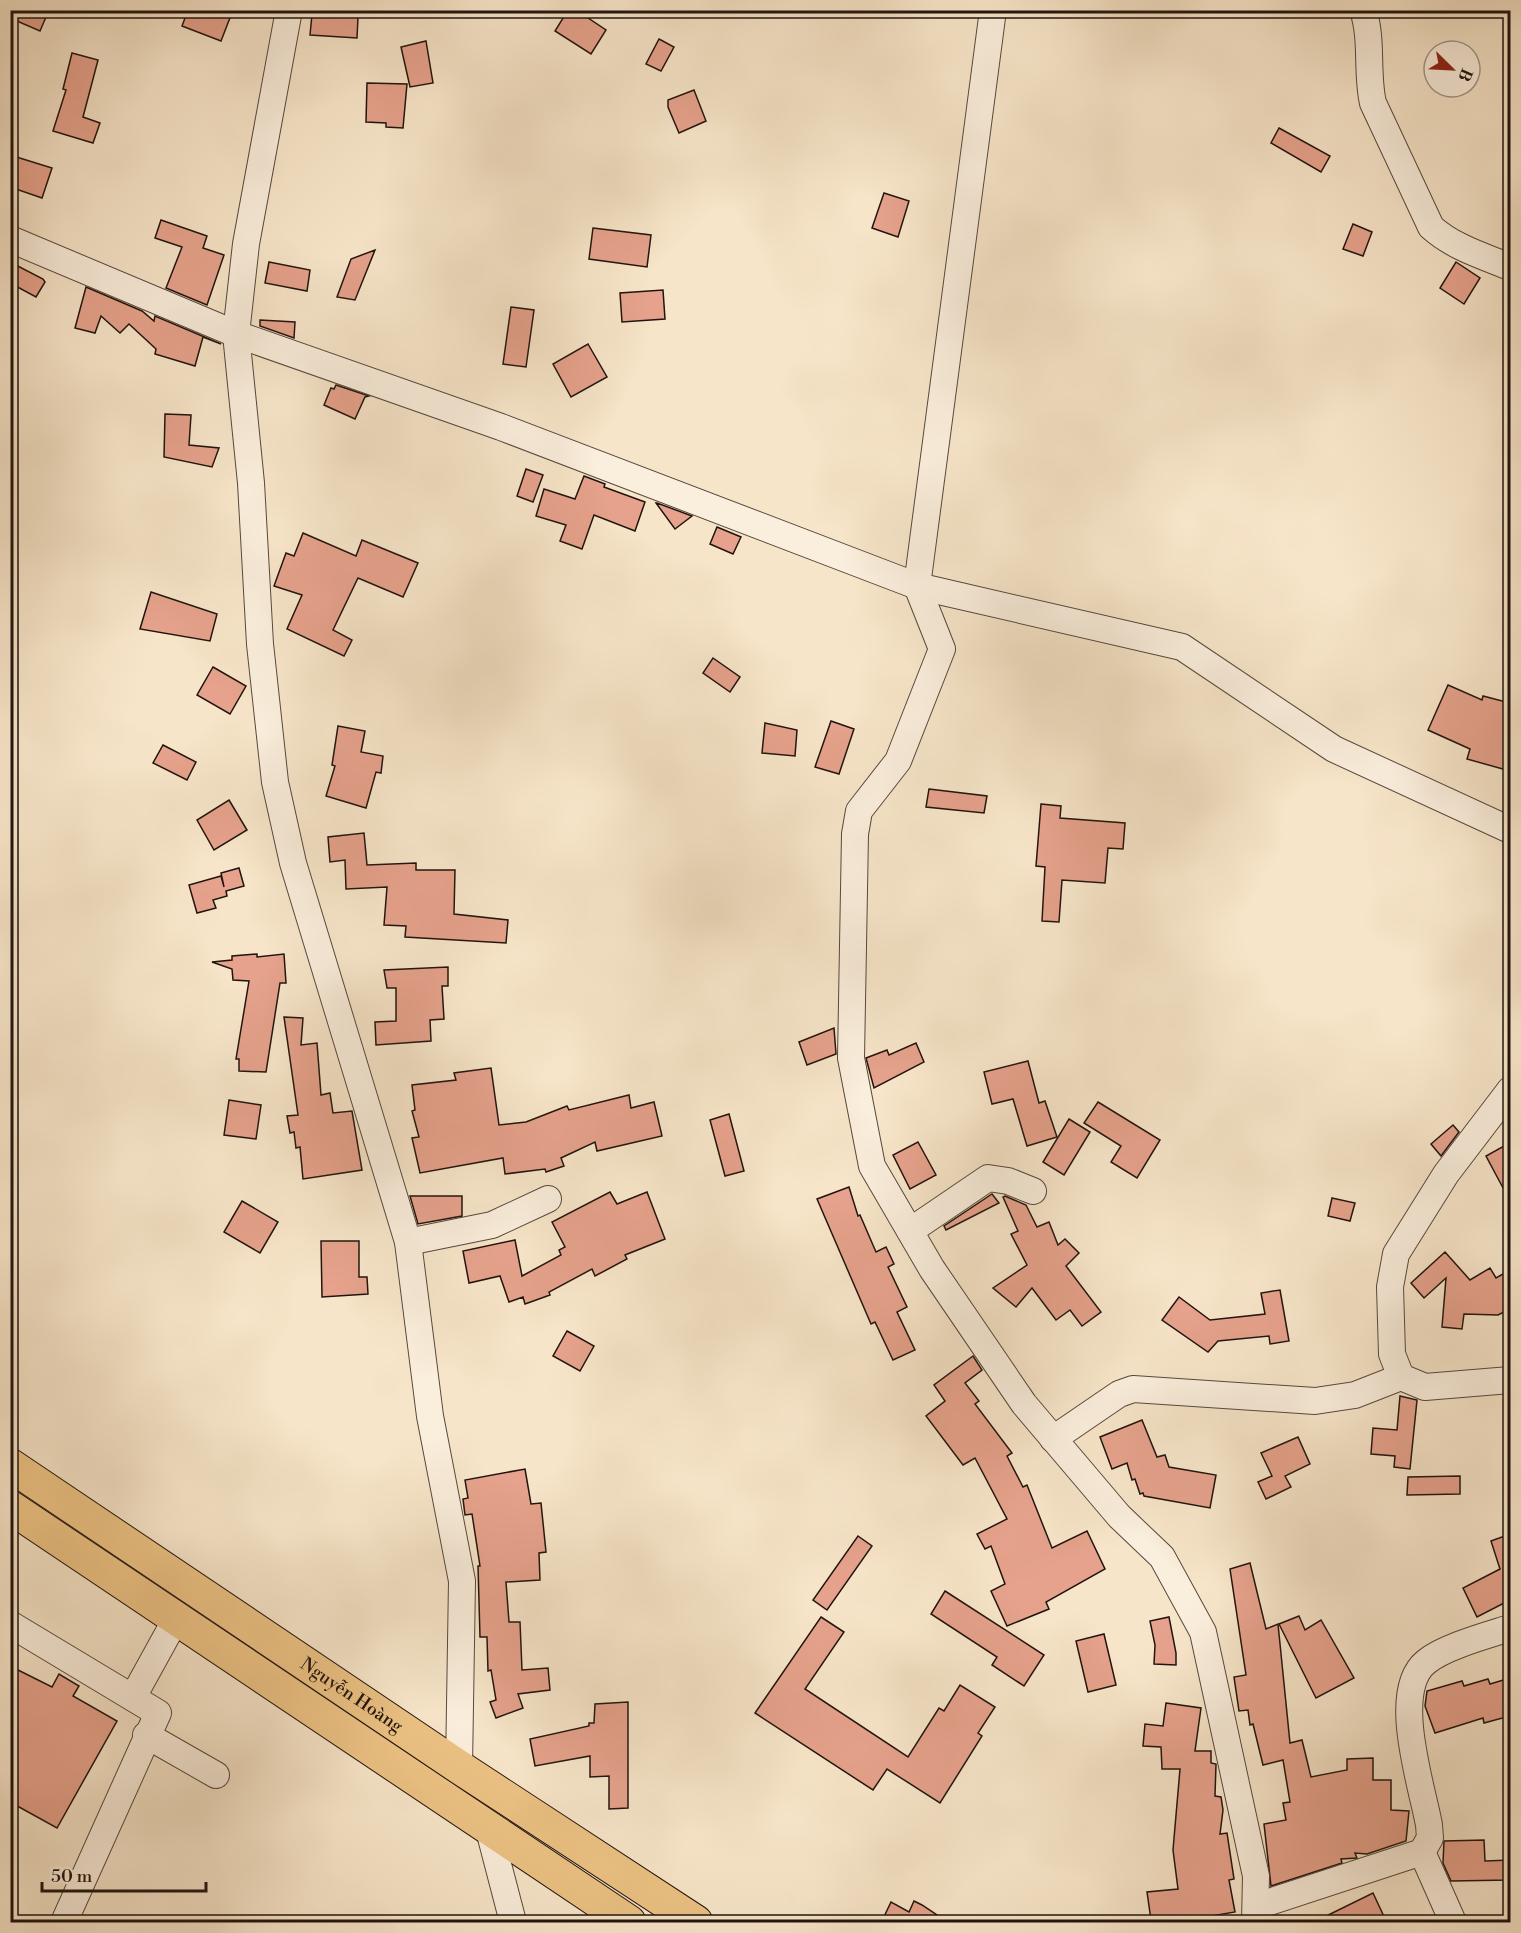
<svg xmlns="http://www.w3.org/2000/svg" width="1521" height="1933" viewBox="0 0 1521 1933" font-family="'Libre Bodoni',serif">
	<style>
		.building { fill: #e6a28c; stroke: #21140e; stroke-width: 1.5 }
		.lines { fill: none; stroke-linecap: round; stroke-linejoin: round }
		.minor-casing { stroke: #56483d; stroke-width: 28 }
		.trunk-casing { stroke: #21140e; stroke-width: 35 }
		.minor { stroke: #faeedc; stroke-width: 26 }
		.trunk { stroke: #ecc284; stroke-width: 33 }
		.labels { text-anchor: middle; stroke-width: 4.5; stroke-linejoin: round; paint-order: stroke }
		.street-label { font-size: 18px; fill: #21140e; stroke: #faeedc }
	</style>
	<rect width="100%" height="100%" fill="#f7e5c9"/>
	<filter id="stains"><feTurbulence type="fractalNoise" baseFrequency=".00333" numOctaves="4"/><feColorMatrix values="0 0 0 0 .2 0 0 0 0 .09 0 0 0 0 .02 0 0 0 .5 -.17"/></filter>
	<radialGradient id="worn" r=".72"><stop offset=".6" stop-color="#630" stop-opacity="0"/><stop offset="1" stop-color="#630" stop-opacity=".3"/></radialGradient>
	<!-- building -->
	<g class="building">
		<path d="M10 10H49L40 31 10 18Z"/>
		<path d="M188 10H233L221 41 182 26Z"/>
		<path d="M568 10H576L606 30 591 54 555 31Z"/>
		<path d="M312 14 358 17 357 38 310 35Z"/>
		<path d="M659 39 674 47 661 71 646 64Z"/>
		<path d="M426 41 433 83 410 87 401 47Z"/>
		<path d="M72 53 98 60 83 117 100 123 93 143 53 131 66 90 63 89Z"/>
		<path d="M367 83 407 84 403 128 386 127V123L366 122Z"/>
		<path d="M694 90 706 121 679 133 668 107V100Z"/>
		<path d="M1279 128 1330 156 1321 172 1271 143Z"/>
		<path d="M10 155 52 168 42 198 10 187Z"/>
		<path d="M884 193 909 201 898 237 872 228Z"/>
		<path d="M161 220 207 236 203 248 224 255 207 305 166 288 182 247 155 238Z"/>
		<path d="M1353 224 1372 232 1363 256 1343 249Z"/>
		<path d="M593 228 651 235 647 267 589 259Z"/>
		<path d="M375 250 355 300 337 297 351 259Z"/>
		<path d="M10 262 43 279 45 282 36 297 10 283Z"/>
		<path d="M269 262 310 270 307 291 265 283Z"/>
		<path d="M1456 262 1480 278 1464 304 1440 288Z"/>
		<path d="M86 287 142 311 154 321 155 316 221 344 203 337 195 366 155 354 156 349 129 324 120 333 101 316 95 333 75 328Z"/>
		<path d="M663 290 665 319 622 322 620 293Z"/>
		<path d="M511 307 534 310 526 367 503 364Z"/>
		<path d="M260 320 295 322 294 338 260 326Z"/>
		<path d="M588 344 607 377 571 397 553 364Z"/>
		<path d="M336 385 369 396 365 397 355 419 324 405 331 388 334 389Z"/>
		<path d="M165 414 191 415 189 445 219 448 212 467 164 457Z"/>
		<path d="M526 469 543 475 533 502 517 496Z"/>
		<path d="M584 476 605 484 604 487 645 502 635 531 594 515 582 549 560 541 566 525 536 516 544 489 575 499Z"/>
		<path d="M656 503H657L692 516 675 529Z"/>
		<path d="M717 527 741 537 733 554 710 544Z"/>
		<path d="M303 533 356 556 362 540 418 563 403 597 358 578 333 630 352 640 344 656 287 629 302 595 274 586 286 553 294 556Z"/>
		<path d="M151 592 217 614 210 641 140 629Z"/>
		<path d="M713 658 740 677 730 692 703 673Z"/>
		<path d="M213 667 246 686 230 714 197 695Z"/>
		<path d="M1448 685 1482 700 1483 696 1510 703V771L1467 759 1470 749 1428 730Z"/>
		<path d="M831 721 854 729 839 774 815 767Z"/>
		<path d="M765 723 797 730 795 756 762 753Z"/>
		<path d="M338 726 365 731 361 752 383 756 381 773 376 772 366 808 326 796 335 766 332 765Z"/>
		<path d="M163 745 196 762 187 780 153 763Z"/>
		<path d="M929 789 987 796 984 813 926 807Z"/>
		<path d="M229 800 247 830 214 850 197 820Z"/>
		<path d="M1041 804 1061 806 1060 818 1125 823 1123 849 1108 848 1105 883 1062 880 1059 922 1042 921 1045 867 1036 866Z"/>
		<path d="M364 833 367 865 416 863V870H455L454 914 508 920 506 943 405 937 406 926 384 925 387 887 346 889 345 860 330 862 328 837Z"/>
		<path d="M239 868 244 886 226 891 227 896 213 900 216 908 197 913 189 885 221 876 224 887 221 873Z"/>
		<path d="M257 954V957L284 954 286 983H280L266 1072 239 1071V1059H236L249 981 233 980 232 969 212 962 232 960V956Z"/>
		<path d="M448 967V986H442L444 1019 430 1020 431 1041 376 1045 375 1022 396 1021V988H387L384 970Z"/>
		<path d="M284 1017 303 1018 301 1045 317 1043 321 1095 330 1093 333 1113 352 1111 362 1170 303 1179 300 1147 296 1148 294 1132 290 1133 287 1116 298 1115Z"/>
		<path d="M834 1028 836 1054 807 1065 799 1042Z"/>
		<path d="M916 1043 924 1062 874 1088 866 1058 887 1050 889 1055Z"/>
		<path d="M1028 1061 1039 1103 1045 1101 1057 1137 1027 1146 1013 1099 992 1104 984 1072Z"/>
		<path d="M491 1068 499 1125 526 1122 567 1106 569 1110 629 1095 631 1108 654 1102 662 1136 597 1151 595 1142 561 1158 564 1166 546 1172 545 1169 505 1174 503 1158 420 1173 412 1138 419 1137 412 1111 415 1110 412 1085 456 1080 454 1073Z"/>
		<path d="M229 1100 261 1105 256 1139 224 1135Z"/>
		<path d="M1098 1102 1160 1140 1137 1178 1111 1162 1121 1146 1084 1123Z"/>
		<path d="M729 1114 744 1171 725 1176 710 1120Z"/>
		<path d="M1069 1119 1090 1132 1064 1175 1043 1162Z"/>
		<path d="M1453 1125 1459 1132 1441 1156 1431 1144Z"/>
		<path d="M918 1142 936 1175 910 1189 893 1155Z"/>
		<path d="M1504 1146 1510 1158V1201L1486 1156Z"/>
		<path d="M849 1187 858 1216 860 1215 876 1252 886 1247 894 1264 888 1267 907 1307 897 1312 915 1350 893 1360 875 1322 871 1324 817 1199Z"/>
		<path d="M610 1192 617 1204 647 1192 665 1239 625 1255 627 1259 595 1276 592 1269 549 1292 550 1295 525 1304 523 1297 509 1302 500 1276 469 1283 463 1251 515 1240 522 1276 561 1255 559 1250 565 1247 552 1222Z"/>
		<path d="M992 1194 999 1203 946 1230 944 1226Z"/>
		<path d="M410 1196H462V1216L418 1224Z"/>
		<path d="M1005 1196 1026 1205 1037 1227 1049 1222 1058 1245 1065 1239 1079 1253 1066 1266 1101 1312 1082 1326 1070 1310 1056 1320 1032 1288 1016 1307 993 1288 1027 1265 1011 1234 1018 1231 1003 1197Z"/>
		<path d="M1332 1198 1355 1203 1350 1221 1328 1216Z"/>
		<path d="M242 1201 278 1222 260 1253 224 1232Z"/>
		<path d="M321 1241H359V1277H367L368 1294 322 1297Z"/>
		<path d="M1445 1252 1470 1280 1490 1268 1496 1278 1510 1270V1309L1498 1315 1464 1314 1462 1329 1442 1327 1446 1278 1424 1298 1411 1283Z"/>
		<path d="M1280 1290 1289 1341 1270 1344 1269 1336 1218 1341 1208 1352 1162 1320 1179 1297 1210 1320 1265 1314 1261 1293Z"/>
		<path d="M567 1331 594 1346 580 1371 553 1356Z"/>
		<path d="M973 1356 982 1370 965 1383 979 1401 975 1404 1012 1453 1007 1456 1023 1487 1027 1485 1052 1548 1087 1531 1105 1569 1046 1602 1049 1609 1007 1626 991 1591 1005 1584 991 1546 985 1549 977 1534 1007 1519 975 1458 963 1465 926 1416 945 1401 934 1385Z"/>
		<path d="M1400 1396 1417 1400 1410 1469 1394 1467 1395 1456 1371 1454 1373 1428 1397 1430Z"/>
		<path d="M1142 1420 1157 1457 1165 1455 1169 1467 1216 1475 1210 1508 1144 1496 1143 1493 1140 1494 1135 1479 1132 1480 1127 1463 1112 1469 1100 1437Z"/>
		<path d="M1298 1437 1310 1464 1285 1476 1291 1487 1266 1499 1258 1482 1272 1476 1261 1453Z"/>
		<path d="M525 1469 531 1504 541 1503 546 1552 539 1553 540 1580 506 1582 509 1622H520L522 1670 548 1668 550 1690 518 1694 523 1708 496 1718 490 1702 496 1700 491 1670 488 1671 487 1637H480L478 1566H480L472 1514 465 1515 463 1499 468 1498 465 1480Z"/>
		<path d="M1460 1476V1494L1407 1495 1408 1477Z"/>
		<path d="M1510 1534V1600L1477 1617 1463 1588 1500 1569 1491 1541Z"/>
		<path d="M858 1536 872 1546 827 1610 813 1600Z"/>
		<path d="M1250 1563 1266 1629 1278 1624 1290 1743 1302 1740 1311 1777 1347 1770V1759L1373 1758V1780H1391V1810L1409 1811 1406 1841 1367 1854 1355 1853 1357 1858 1341 1859 1342 1863 1271 1886 1264 1824 1286 1820 1283 1803 1290 1802 1283 1760 1263 1765 1253 1724 1250 1725 1248 1710 1239 1711 1234 1677 1246 1675 1230 1569Z"/>
		<path d="M945 1591 1044 1655 1024 1686 992 1665 997 1657 931 1614Z"/>
		<path d="M1299 1616 1305 1630 1321 1620 1354 1678 1316 1698 1279 1624Z"/>
		<path d="M821 1617 844 1632 805 1689 908 1757 939 1708 944 1711 960 1685 995 1707 978 1733 982 1736 940 1803 887 1769 873 1790 755 1713Z"/>
		<path d="M1169 1617 1176 1653V1665L1154 1664 1155 1645 1150 1621Z"/>
		<path d="M1104 1634 1116 1685 1088 1692 1076 1641Z"/>
		<path d="M10 1666 52 1687 59 1674 79 1686 73 1696 117 1721 57 1828 10 1802Z"/>
		<path d="M1510 1678V1716L1484 1723 1483 1718 1435 1733 1425 1706 1427 1691 1462 1681 1464 1686 1488 1679 1490 1684Z"/>
		<path d="M628 1702V1808L609 1809V1776L590 1777V1756L535 1766 530 1739 589 1726V1723H594L595 1704Z"/>
		<path d="M1166 1703 1201 1708 1195 1751H1211V1763L1216 1764 1215 1796 1221 1797 1223 1810 1220 1834 1227 1833 1234 1879 1229 1880 1235 1912 1171 1923 1170 1917 1151 1920 1147 1892 1178 1889 1173 1850 1180 1769H1162L1161 1747 1143 1746 1145 1724 1163 1726Z"/>
		<path d="M1484 1840 1485 1861 1510 1860V1880L1451 1881 1443 1863 1444 1841Z"/>
		<path d="M1373 1893 1387 1923H1312Z"/>
		<path d="M914 1901 922 1905 949 1923H881L891 1902 909 1912Z"/>
	</g>
	<g class="lines">
		<!-- minor casing -->
		<g class="minor-casing">
			<g id="minor">
				<path d="M289 10 246 244 236 334 251 483 260 644 275 782 293 863 408 1242 430 1416 462 1581 459 1767"/>
				<path d="M993 10 917 586 942 649 898 761 859 811 855 834 851 1058 872 1166 932 1269 1024 1404 1119 1516 1162 1557 1203 1632 1256 1876 1255 1922"/>
				<path d="M1363 10C1373 40 1366 73 1373 103L1431 227C1453 247 1483 256 1510 267"/>
				<path d="M10 239 236 334 501 427 917 586 1182 647 1334 749 1510 830"/>
				<path d="M1510 1090 1446 1174 1396 1254 1390 1287 1392 1354 1401 1377 1425 1387 1510 1380"/>
				<path d="M910 1231 988 1178 1008 1181 1033 1191"/>
				<path d="M408 1242 492 1225 548 1199"/>
				<path d="M1053 1439 1119 1394 1133 1389 1315 1401 1355 1395 1401 1377"/>
				<path d="M10 1624 158 1713 64 1922"/>
				<path d="M133 1697 176 1619"/>
				<path d="M146 1735 216 1775"/>
				<path d="M489 1830 513 1922"/>
				<path d="M1422 1852 1453 1922"/>
				<path d="M1257 1906 1422 1852 1430 1838 1429 1825C1422 1786 1390 1691 1426 1662 1444 1647 1488 1635 1510 1628"/>
			</g>
		</g>
		<!-- trunk casing -->
		<g class="trunk-casing">
			<g id="trunk">
				<path id="s1" d="M10 1465 459 1767 696 1922"/>
				<path d="M10 1507 629 1922"/>
			</g>
		</g>
		<!-- minor -->
		<use href="#minor" class="minor"/>
		<!-- trunk -->
		<use href="#trunk" class="trunk"/>
	</g>
	<g class="labels">
		<!-- street labels -->
		<g class="street-label">
			<text dy="6" stroke="none"><textPath href="#s1" startOffset="412">Nguyễn Hoàng</textPath></text>
		</g>
	</g>
	<!-- margin -->
	<rect width="1521" height="1933" fill="none" stroke="#f7e5c9" stroke-width="36"/>
	<rect x="12" y="12" width="1497" height="1909" fill="none" stroke="#21140e" stroke-width="3"/>
	<rect x="18" y="18" width="1485" height="1897" fill="none" stroke="#21140e" stroke-width="1.5"/>
	<!-- north arrow -->
	<g transform="translate(1452 69) rotate(114)"><circle r="28" fill="#faeedc" stroke="#a3978a" stroke-width="1.5"/>
	<path d="M0-4.5L10 22L0 15L-10 22Z" fill="#8f2418"/>
	<text y="-9" font-size="16" font-weight="bold" text-anchor="middle" fill="#21140e">B</text>
	</g>
	<!-- scale -->
	<path d="M42 1882v9h164v-9" fill="none" stroke="#21140e" stroke-width="3"/>
	<text x="51" y="1882" font-size="18" fill="#21140e" stroke="#faeedc" stroke-width="4.5" paint-order="stroke">50 m</text>
	<rect width="100%" height="100%" filter="url(#stains)"/>
	<rect width="100%" height="100%" fill="url(#worn)"/>
</svg>
